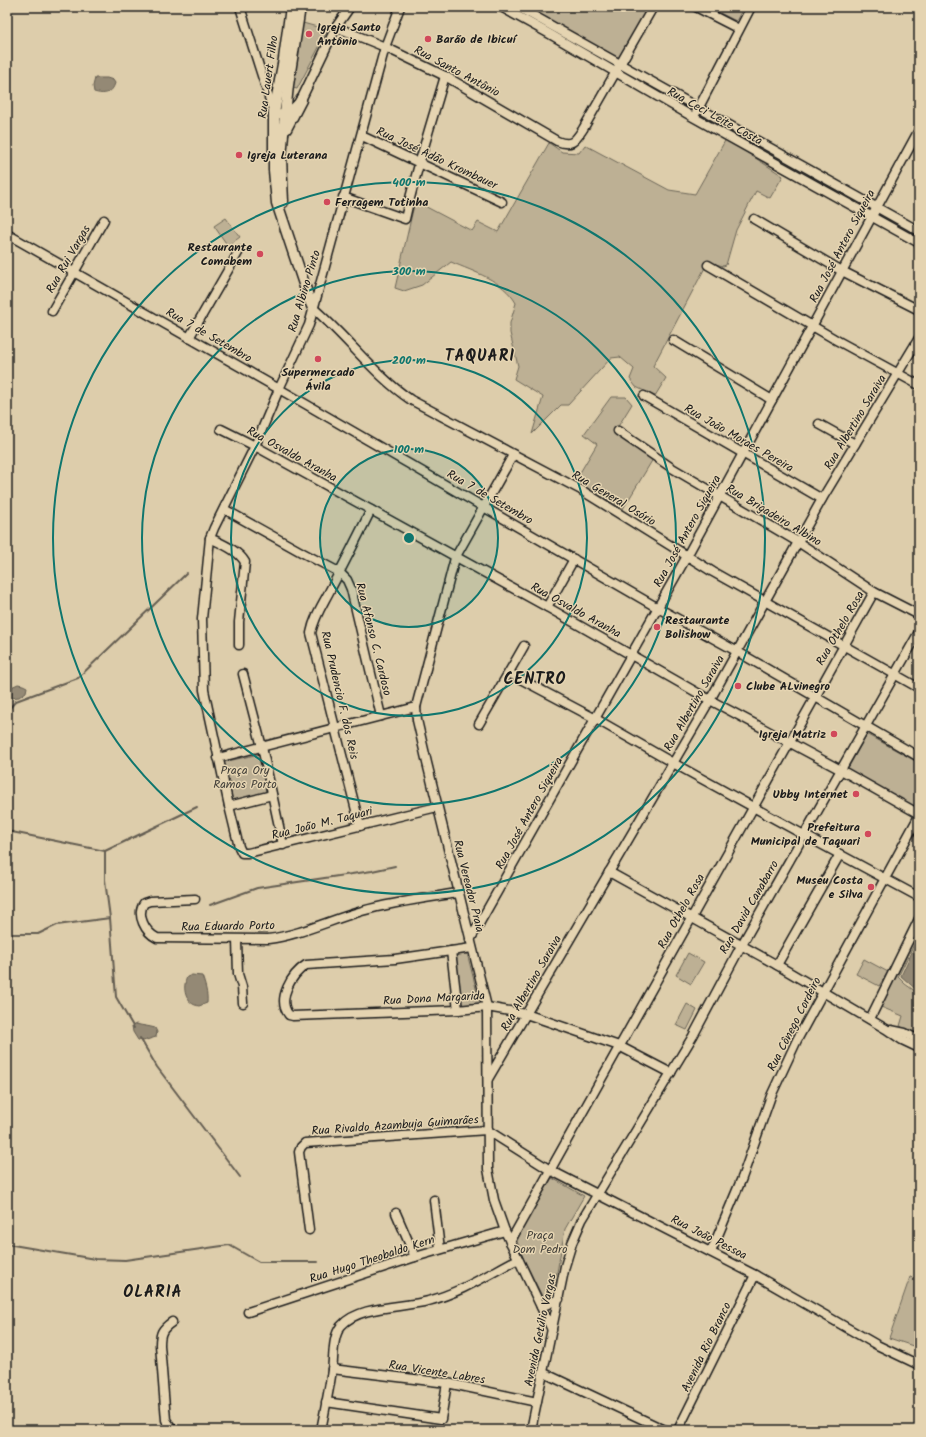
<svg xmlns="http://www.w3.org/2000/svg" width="926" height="1437" viewBox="0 0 926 1437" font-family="Kalam,sans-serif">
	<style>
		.green { fill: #bdb094; stroke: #6c6658 }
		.water { fill: #948974; stroke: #645d51 }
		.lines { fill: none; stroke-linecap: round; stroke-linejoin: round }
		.stream { stroke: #645d51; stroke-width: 2 }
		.minor-casing { stroke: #1c1c1c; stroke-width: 11 }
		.major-casing { stroke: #1c1c1c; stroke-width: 13 }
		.minor { stroke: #e5d4b1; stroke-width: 8 }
		.major { stroke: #e5d4b1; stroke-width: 10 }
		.ring { fill: none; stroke: #0f766e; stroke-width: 2 }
		.poi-dot { fill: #d1495b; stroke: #e5d4b1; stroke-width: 1.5 }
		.labels { text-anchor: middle; stroke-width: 3; stroke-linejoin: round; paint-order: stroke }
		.poi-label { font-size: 12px; font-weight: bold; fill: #1c1c1c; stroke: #e5d4b1; text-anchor: start }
		.street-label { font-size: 12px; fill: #1c1c1c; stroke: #e5d4b1 }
		.park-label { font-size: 12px; fill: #44413a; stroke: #e5d4b1 }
		.district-label { font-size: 16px; font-weight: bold; letter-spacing: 1px; fill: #1c1c1c; stroke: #e5d4b1 }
		.centre { fill: #0f766e; stroke: #e5d4b1; stroke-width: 2 }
		.ring-label { font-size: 12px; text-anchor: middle; font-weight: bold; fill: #0f766e; stroke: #e5d4b1; stroke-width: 3; stroke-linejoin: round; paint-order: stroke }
	</style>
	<rect width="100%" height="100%" fill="#ddcdab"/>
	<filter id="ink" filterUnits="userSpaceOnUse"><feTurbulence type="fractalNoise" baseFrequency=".025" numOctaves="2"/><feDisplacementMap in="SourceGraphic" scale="8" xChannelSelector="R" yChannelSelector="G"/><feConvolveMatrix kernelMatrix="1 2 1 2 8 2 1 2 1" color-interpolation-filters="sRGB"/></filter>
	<g filter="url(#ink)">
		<!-- green -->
		<g class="green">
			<path d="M526 7H649L619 59Z"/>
			<path d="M708 7H744L736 21Z"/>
			<path d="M303 23 328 30 297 89 293 88Z"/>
			<path d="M726 139 783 176 770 198 756 191 736 230 726 265 723 266 708 262 653 366 666 378 655 396 636 387 630 379 634 369 620 357 611 358 568 405H561L532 434 543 397 514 379 518 366 510 333V323L516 303C503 280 474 272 451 262L422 285 404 291 395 288 415 201 472 231 478 222 498 232 549 143 562 152 579 153 585 145 669 190 695 194Z"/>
			<path d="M226 218 240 237 228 246 214 226Z"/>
			<path d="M611 397H626L632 404 614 433 653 459 623 509 575 481 597 444 584 434Z"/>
			<path d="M867 734 919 763V806L917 809 847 770Z"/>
			<path d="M259 754 266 792 231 801 224 762Z"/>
			<path d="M919 927V934L898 977 905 984 919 994V1037L900 1026 903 1016 881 1007 917 930Z"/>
			<path d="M467 953 480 1004 461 1006 456 954Z"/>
			<path d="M688 953 704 962 691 984 676 975Z"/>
			<path d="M864 959 888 972 879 986 856 974Z"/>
			<path d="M687 1004 697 1010 687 1030 676 1025Z"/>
			<path d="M552 1178 584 1196 565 1229 552 1299 545 1302 522 1256 517 1241 522 1229Z"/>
			<path d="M910 1277 919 1280V1348L889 1338Z"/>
		</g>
		<!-- water -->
		<g class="water">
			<path d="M95 78H107L113 80 115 83C112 94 104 95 94 92L93 86Z"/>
			<path d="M18 684 23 685 27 687 26 692 19 697 10 698 7 696V689Z"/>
			<path d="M919 937V992L901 976Z"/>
			<path d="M192 975 202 976C205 984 208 994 207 1003L199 1006C185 1004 182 988 187 977Z"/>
			<path d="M136 1024C143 1026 149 1026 155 1028L157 1032 156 1037 143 1041 138 1040 133 1032 132 1026Z"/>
		</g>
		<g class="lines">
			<!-- stream -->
			<g class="stream">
				<path d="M7 711 16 701 78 678 187 573"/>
				<path d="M7 831 105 851 197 807"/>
				<path d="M105 851V880L110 918 116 997 134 1028"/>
				<path d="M210 905 257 888 372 871 395 866"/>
				<path d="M7 934H38L57 925 110 918"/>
				<path d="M140 1038 157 1067 240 1177"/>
				<path d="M7 1244 95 1259 125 1260 229 1245 259 1262H318"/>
			</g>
			<!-- minor casing -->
			<g class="minor-casing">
				<g id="minor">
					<path d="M240 7 274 113C285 118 294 108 301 100L336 27 350 7"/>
					<path d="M400 7 385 47 309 325 279 389 255 446 214 528 210 538 202 619 204 690 229 806 239 847 242 853H248L437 807"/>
					<path d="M501 7 548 33 693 117 919 243"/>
					<path d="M518 7 919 231"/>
					<path d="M696 7 739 29"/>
					<path d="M336 27 385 47 445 76 557 141C572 147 575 141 583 129L653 7"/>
					<path d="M696 113 751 7"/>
					<path d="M362 136 502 202"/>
					<path d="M343 197 405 219C416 170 431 124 445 76"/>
					<path d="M754 219 842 271 919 310"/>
					<path d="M7 234 302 402 658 608 738 652 919 757"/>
					<path d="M708 265 838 341 919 385"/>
					<path d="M313 308C347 337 374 375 411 400L581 490 713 572 919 688"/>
					<path d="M52 311 104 220"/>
					<path d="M189 338 239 251"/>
					<path d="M673 340 772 400"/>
					<path d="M644 396 822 499"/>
					<path d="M819 424 855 444"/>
					<path d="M221 429 255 446 547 607 710 700 841 770 919 814"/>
					<path d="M618 431 672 468 798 542 874 592 919 615"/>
					<path d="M513 455 455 558 416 707 417 720 427 763 487 1007 488 1169 494 1200 505 1231 552 1330"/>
					<path d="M224 509 303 553 339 572 347 580 351 589 381 716"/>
					<path d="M210 538C222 544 238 550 245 562L239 622V645"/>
					<path d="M547 607 574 559"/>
					<path d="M509 673 596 719 673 763 804 835 919 897"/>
					<path d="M243 674 262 747 283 845"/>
					<path d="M479 724 524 646"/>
					<path d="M218 758 416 707"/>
					<path d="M229 806 272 795"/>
					<path d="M360 826 311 633C314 618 321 607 328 594 343 566 357 538 371 510"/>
					<path d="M609 872 777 965 886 1029 902 1040 919 1048"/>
					<path d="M195 899 150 901 144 903C136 915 145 932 157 938L268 939C300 935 330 920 362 911 393 902 426 898 458 893"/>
					<path d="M237 940 238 974 242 987 243 1003"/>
					<path d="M470 940 687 556 919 130"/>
					<path d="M472 948 395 959 306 965C292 974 276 999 289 1015L293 1016 458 1010 487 1007 526 1014 619 1046 671 1073"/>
					<path d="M451 951 458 1010"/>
					<path d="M777 965 840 854"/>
					<path d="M870 1019 919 919"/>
					<path d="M891 1030 905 1033 919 1040"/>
					<path d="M488 1079 710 700 822 499 919 338"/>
					<path d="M487 1130 550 1170 755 1275 877 1345 919 1365"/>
					<path d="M434 1200 440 1249"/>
					<path d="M396 1213 415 1257"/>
					<path d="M309 1230 299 1152 301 1147 305 1143 487 1130"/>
					<path d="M510 1242 874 592"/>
					<path d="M711 1252 742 1178 771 1096 797 1040 919 816"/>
					<path d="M541 1307 559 1299"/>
					<path d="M248 1312 415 1257 505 1231"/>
					<path d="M172 1322C162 1329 160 1333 160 1345L166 1420 173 1430"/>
					<path d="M332 1369 447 1383 537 1402"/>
					<path d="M544 1373 665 1430"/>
					<path d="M326 1402 441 1419 447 1383"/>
					<path d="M321 1430C325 1410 329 1390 332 1370 334 1357 332 1337 341 1326 359 1305 403 1308 428 1301 460 1293 489 1274 518 1259"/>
					<path d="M531 1430 565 1266 572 1243 582 1220 693 1036 741 946 919 632"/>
					<path d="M678 1430 755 1275"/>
				</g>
			</g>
			<!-- major casing -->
			<g class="major-casing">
				<g id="major">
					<path d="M291 7 284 59 274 113V170L277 203 309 299 313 308"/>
					<path d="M286 129 301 100"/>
					<path d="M283 202 281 158 283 134 288 85 300 7"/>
				</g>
			</g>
			<!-- minor -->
			<use href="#minor" class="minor"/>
			<!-- major -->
			<use href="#major" class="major"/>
		</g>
	</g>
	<!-- distance rings -->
	<circle cx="409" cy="538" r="89" fill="#0f766e" fill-opacity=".12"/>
	<g class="ring">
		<circle cx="409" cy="538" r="89"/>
		<circle cx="409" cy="538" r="178"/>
		<circle cx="409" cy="538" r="267"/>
		<circle cx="409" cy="538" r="356"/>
	</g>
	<!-- markers -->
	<g class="poi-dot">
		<circle cx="309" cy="34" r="4"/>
		<circle cx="428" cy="39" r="4"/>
		<circle cx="239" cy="155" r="4"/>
		<circle cx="327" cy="202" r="4"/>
		<circle cx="260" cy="254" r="4"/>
		<circle cx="318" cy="359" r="4"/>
		<circle cx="657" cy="627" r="4"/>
		<circle cx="738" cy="686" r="4"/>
		<circle cx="834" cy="734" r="4"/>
		<circle cx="856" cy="794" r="4"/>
		<circle cx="868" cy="834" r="4"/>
		<circle cx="871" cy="887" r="4"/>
	</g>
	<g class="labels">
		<!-- poi labels -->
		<g class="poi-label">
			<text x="317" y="31">Igreja Santo<tspan x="317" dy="14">Antônio</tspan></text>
			<text x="436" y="43">Barão de Ibicuí</text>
			<text x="247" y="159">Igreja Luterana</text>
			<text x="335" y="206">Ferragem Totinha</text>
			<text x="252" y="251" text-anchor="end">Restaurante<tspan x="252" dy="14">Comabem</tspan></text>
			<text x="318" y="376" text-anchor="middle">Supermercado<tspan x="318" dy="14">Ávila</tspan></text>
			<text x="665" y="624">Restaurante<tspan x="665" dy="14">Bolishow</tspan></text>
			<text x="746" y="690">Clube ALvinegro</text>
			<text x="826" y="738" text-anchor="end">Igreja Matriz</text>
			<text x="848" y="798" text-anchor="end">Ubby Internet</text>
			<text x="860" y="831" text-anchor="end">Prefeitura<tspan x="860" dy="14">Municipal de Taquari</tspan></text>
			<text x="863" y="884" text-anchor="end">Museu Costa<tspan x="863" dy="14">e Silva</tspan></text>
		</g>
		<!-- street labels -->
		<g class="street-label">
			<text transform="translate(457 71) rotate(28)" y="4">Rua Santo Antônio</text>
			<text transform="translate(268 77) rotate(-82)" y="4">Rua Lauert Filho</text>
			<text transform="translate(715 116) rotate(29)" y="4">Rua Ceci Leite Costa</text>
			<text transform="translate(437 158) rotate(25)" y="4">Rua José Adão Krombauer</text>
			<text transform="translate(842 246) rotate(-62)" y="4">Rua José Antero Siqueira</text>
			<text transform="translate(68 259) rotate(-60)" y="4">Rua Rui Vargas</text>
			<text transform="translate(304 291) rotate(-73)" y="4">Rua Albino Pinto</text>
			<text transform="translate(209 335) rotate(30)" y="4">Rua 7 de Setembro</text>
			<text transform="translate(855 422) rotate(-59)" y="4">Rua Albertino Saraiva</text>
			<text transform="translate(739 438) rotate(30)" y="4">Rua João Moraes Pereira</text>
			<text transform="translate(292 454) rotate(29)" y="4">Rua Osvaldo Aranha</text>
			<text transform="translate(490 497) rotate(30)" y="4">Rua 7 de Setembro</text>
			<text transform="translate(614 498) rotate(31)" y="4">Rua General Osório</text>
			<text transform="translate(774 515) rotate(31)" y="4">Rua Brigadeiro Albino</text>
			<text transform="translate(687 531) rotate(-61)" y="4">Rua José Antero Siqueira</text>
			<text transform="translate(576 610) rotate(29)" y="4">Rua Osvaldo Aranha</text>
			<text transform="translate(840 628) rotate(-60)" y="4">Rua Othelo Rosa</text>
			<text transform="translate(374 639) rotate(76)" y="4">Rua Afonso C. Cardoso</text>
			<text transform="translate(340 695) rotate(77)" y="4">Rua Prudencio F. dos Reis</text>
			<text transform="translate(694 703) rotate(-60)" y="4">Rua Albertino Saraiva</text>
			<text transform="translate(529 813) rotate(-61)" y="4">Rua José Antero Siqueira</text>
			<text transform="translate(322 823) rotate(-14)" y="4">Rua João M. Taquari</text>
			<text transform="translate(469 886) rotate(76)" y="4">Rua Vereador Praia</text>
			<text transform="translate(749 907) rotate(-60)" y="4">Rua David Canabarro</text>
			<text transform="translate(681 911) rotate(-61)" y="4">Rua Othelo Rosa</text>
			<text transform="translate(228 926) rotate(-1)" y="4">Rua Eduardo Porto</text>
			<text transform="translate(531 983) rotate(-60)" y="4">Rua Albertino Saraiva</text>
			<text transform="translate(434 998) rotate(-3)" y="4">Rua Dona Margarida</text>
			<text transform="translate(794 1024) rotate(-63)" y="4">Rua Cônego Cordeiro</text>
			<text transform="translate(395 1125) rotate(-4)" y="4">Rua Rivaldo Azambuja Guimarães</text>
			<text transform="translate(709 1237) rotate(27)" y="4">Rua João Pessoa</text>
			<text transform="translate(372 1259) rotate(-18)" y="4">Rua Hugo Theobaldo Kern</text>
			<text transform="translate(540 1330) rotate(-78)" y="4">Avenida Getúlio Vargas</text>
			<text transform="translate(706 1347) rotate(-64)" y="4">Avenida Rio Branco</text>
			<text transform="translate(437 1372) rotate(9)" y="4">Rua Vicente Labres</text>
		</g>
		<!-- park labels -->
		<g class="park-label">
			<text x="245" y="774">Praça Ory<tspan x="245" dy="14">Ramos Porto</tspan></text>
			<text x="540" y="1239">Praça<tspan x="540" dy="14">Dom Pedro</tspan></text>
		</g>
		<!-- district labels -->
		<g class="district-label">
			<text x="480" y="361">TAQUARI</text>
			<text x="535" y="684">CENTRO</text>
			<text x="153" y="1297">OLARIA</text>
		</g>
	</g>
	<circle cx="409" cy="538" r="6" class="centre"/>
	<g class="ring-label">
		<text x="409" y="186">400 m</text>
		<text x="409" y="275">300 m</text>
		<text x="409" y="364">200 m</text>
		<text x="409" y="453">100 m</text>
	</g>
	<!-- margin -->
	<rect width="926" height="1437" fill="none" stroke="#e5d4b1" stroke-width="24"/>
	<rect x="12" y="12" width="902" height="1413" fill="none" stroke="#1c1c1c" stroke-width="1.5" filter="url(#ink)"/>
</svg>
